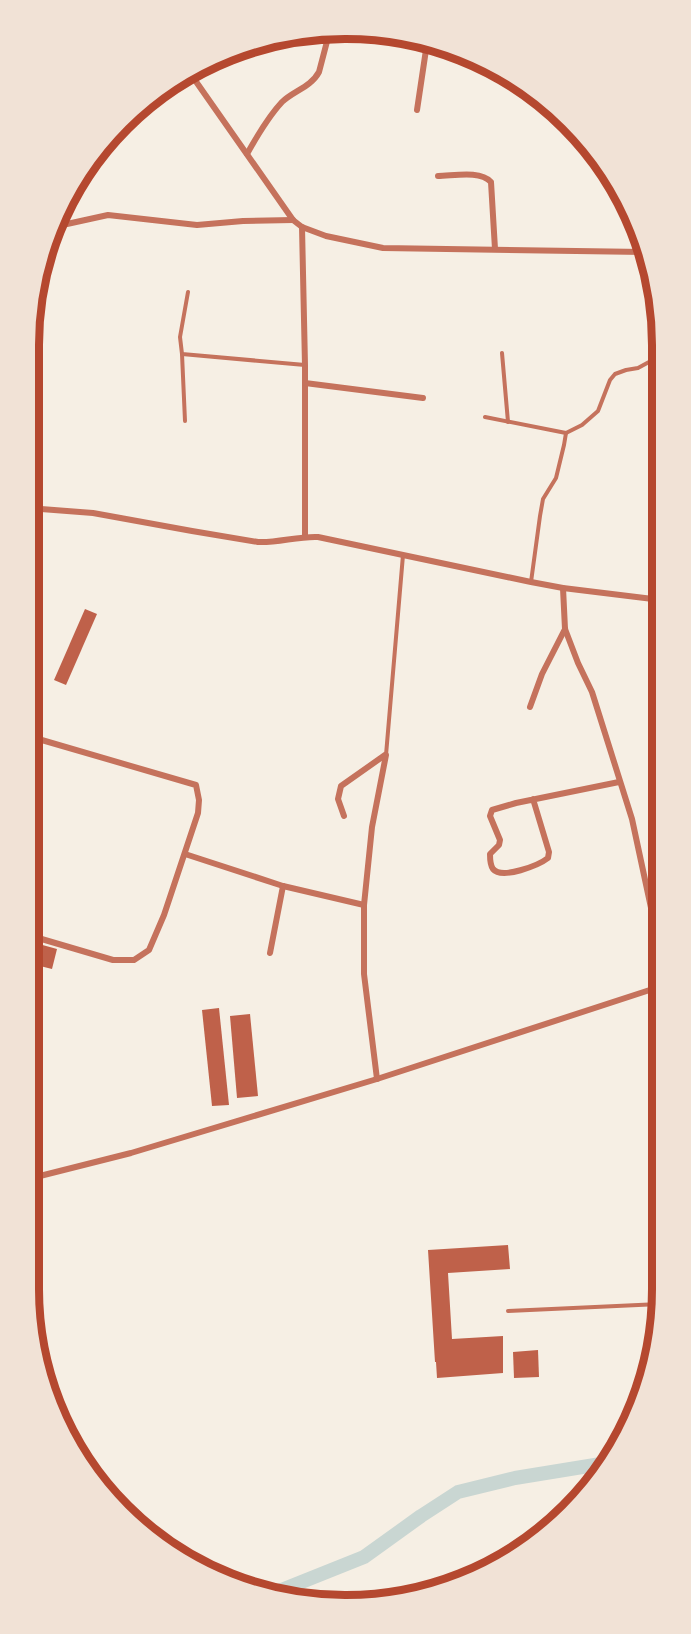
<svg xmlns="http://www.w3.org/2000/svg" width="691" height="1634" viewBox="0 0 691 1634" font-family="Roboto,sans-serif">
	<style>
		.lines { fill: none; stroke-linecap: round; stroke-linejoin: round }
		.canal { stroke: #c9d6d2; stroke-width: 14 }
		.building { fill: #bf614a }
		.service { stroke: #c5725c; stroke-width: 4 }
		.minor { stroke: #c5725c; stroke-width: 6 }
		.rim { fill: none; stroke: #b5482f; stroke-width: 8 }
	</style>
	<rect width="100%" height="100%" fill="#f6efe4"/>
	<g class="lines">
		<!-- canal -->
		<path class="canal" d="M274 1593 364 1557 421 1516 458 1492 515 1478 607 1463"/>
	</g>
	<!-- building -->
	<g class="building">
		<path d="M85 609 97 614 66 685 54 680Z"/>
		<path d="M28 941 57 949 52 969 28 963Z"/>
		<path d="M219 1008 229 1105 212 1106 202 1010Z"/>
		<path d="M250 1014 258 1096 237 1098 230 1016Z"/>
		<path d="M662 1066V1133H661L650 1068Z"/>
		<path d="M508 1245 510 1269 448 1273 452 1339 503 1336V1373L437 1378 436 1362H435L428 1250Z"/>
		<path d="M538 1350 539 1377 514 1378 513 1352Z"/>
	</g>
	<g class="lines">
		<!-- service -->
		<g class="service">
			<path d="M188 292 180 337 182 354 305 365"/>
			<path d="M502 353 508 422"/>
			<path d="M182 354 185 421"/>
			<path d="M28 383 32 365"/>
			<path d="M485 417 566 433 582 425 598 411 610 380 615 374 626 370 638 368 660 356"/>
			<path d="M28 538 39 509"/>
			<path d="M531 582 540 516 543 499 556 478 564 445 566 433"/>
			<path d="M386 755 403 555"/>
			<path d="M508 1311 660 1304"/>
		</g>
		<!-- minor -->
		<g class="minor">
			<path d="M429 43 474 61 478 60"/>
			<path d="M190 73 293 220 302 227 326 236 383 248 644 252"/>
			<path d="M417 110 427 43"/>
			<path d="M247 154C257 136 268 117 282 102 293 91 311 87 319 72L330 30"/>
			<path d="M438 176C453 176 480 170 491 182L495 249"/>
			<path d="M56 225 67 224 108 215 197 225 243 221 293 220"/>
			<path d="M302 227 305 365V536"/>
			<path d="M305 383 423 398"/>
			<path d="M28 508 93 513 192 531 258 542C278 543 298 536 318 537L531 582 563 588 661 600"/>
			<path d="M563 588 565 629 578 663 592 692 632 819 653 917 662 950"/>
			<path d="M530 707 542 674 565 629"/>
			<path d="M28 736 196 785 199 800 198 813 164 915 149 950 134 960H113L28 935"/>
			<path d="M533 799 549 852 548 858C539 865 502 880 493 869 490 865 490 859 490 854L499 845 500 840 490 816 492 810 516 803 619 782"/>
			<path d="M344 816 338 799 341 786 385 755"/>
			<path d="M185 854 283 886 364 905"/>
			<path d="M270 953 283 886"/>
			<path d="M377 1079 364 974V905L372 827 386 755"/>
			<path d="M28 1179 131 1153 377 1079 662 986"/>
		</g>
	</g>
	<!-- crop -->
	<path d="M0 0H691V1634H0ZM345 39H346A306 306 0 0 1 652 345V1289A306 306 0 0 1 346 1595H345A306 306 0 0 1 39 1289V345A306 306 0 0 1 345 39Z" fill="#f1e2d6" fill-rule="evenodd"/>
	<path class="rim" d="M345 39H346A306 306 0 0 1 652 345V1289A306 306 0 0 1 346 1595H345A306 306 0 0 1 39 1289V345A306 306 0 0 1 345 39Z"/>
</svg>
